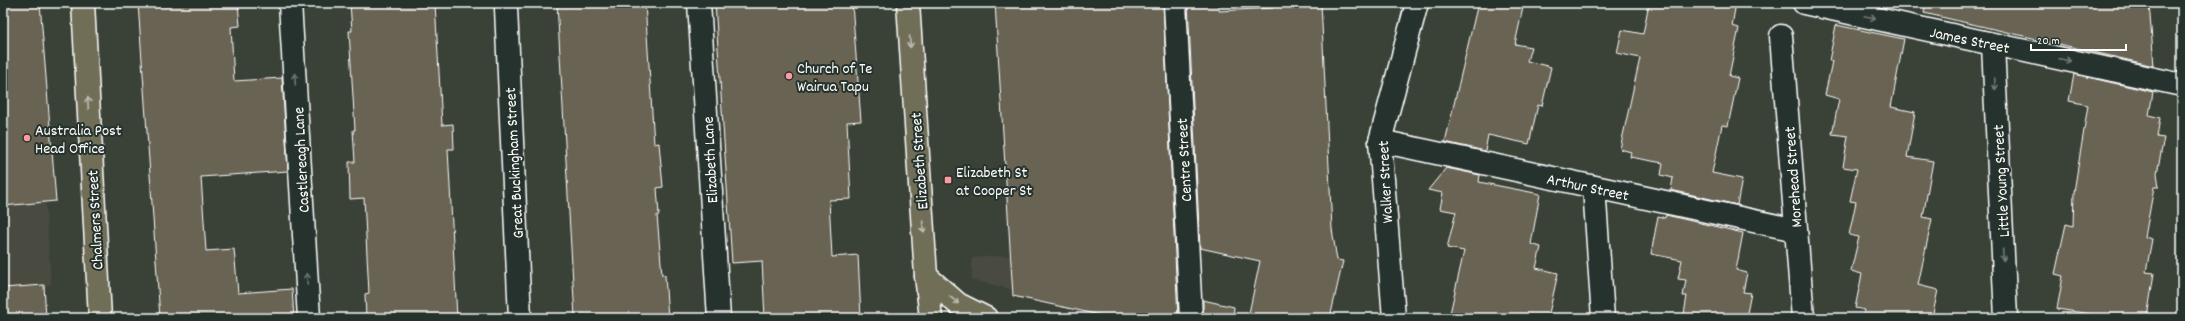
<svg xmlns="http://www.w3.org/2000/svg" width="2185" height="321" viewBox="0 0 2185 321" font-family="Dekko,sans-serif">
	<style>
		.built { fill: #484c40 }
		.building { fill: #696452; stroke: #fff }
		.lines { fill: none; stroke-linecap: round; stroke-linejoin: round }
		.minor-casing { stroke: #fff; stroke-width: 25 }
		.major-casing { stroke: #fff; stroke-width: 25 }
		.minor { stroke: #26332d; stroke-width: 22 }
		.major { stroke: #716e59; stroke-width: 22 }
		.oneway { stroke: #727a76 }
		.oneway2 { stroke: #bfbeb4 }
		.poi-dot { fill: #ff9aa2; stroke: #26332d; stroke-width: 1.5 }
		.labels { text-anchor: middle; stroke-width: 4; stroke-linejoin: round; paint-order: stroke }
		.street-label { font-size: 16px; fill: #fff; stroke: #26332d }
		.poi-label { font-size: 16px; fill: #fff; stroke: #26332d; text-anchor: start }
	</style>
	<rect width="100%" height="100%" fill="#3a4238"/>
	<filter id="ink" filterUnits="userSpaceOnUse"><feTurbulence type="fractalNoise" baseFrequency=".025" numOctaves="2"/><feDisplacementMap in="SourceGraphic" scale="8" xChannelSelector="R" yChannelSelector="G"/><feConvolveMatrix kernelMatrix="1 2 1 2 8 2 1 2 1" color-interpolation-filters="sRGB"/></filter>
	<g filter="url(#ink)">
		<!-- built -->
		<g class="built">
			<path d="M3 3H32L51 285 3 289Z"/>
			<path d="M1114 248 1116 313 972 280V258Z"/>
		</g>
		<!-- building -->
		<g class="building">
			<path d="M3 3H40L56 201 3 206Z"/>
			<path d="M138 3H238L240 26 231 27 234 81 282 78 288 171 201 177 206 251 234 249 238 293 292 289 294 318H160Z"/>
			<path d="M350 3H435L442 125 453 124 454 149H448L457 318H366L365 294 369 293 364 198 350 199 349 162H355L353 130H355L349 31H352Z"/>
			<path d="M557 3H645L654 144 659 143 663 187 657 188 659 215H657L662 275H665L668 318H575Z"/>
			<path d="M715 3H852L861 121 847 122 851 199 829 200 832 257 858 255 861 318H765L762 261 732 263Z"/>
			<path d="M995 3H1163L1178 318H1113L1013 296Z"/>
			<path d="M1188 3H1219V11L1273 8V3H1321L1332 229 1337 260 1343 261 1330 318H1248L1260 261 1200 248Z"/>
			<path d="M1478 3H1524L1515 44 1531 47 1527 61 1551 67 1542 106 1538 105 1529 144 1488 135 1485 151 1445 142Z"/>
			<path d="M1649 3H1736L1732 26 1739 28 1729 76 1738 78 1728 126 1722 125 1712 173 1742 179 1737 205 1671 190 1673 178 1661 175 1663 163 1630 157 1631 152 1620 149 1640 58 1617 53 1622 30 1643 34Z"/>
			<path d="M1926 3H2149L2154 66 1924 13Z"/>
			<path d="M1836 25 1904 39 1891 107 1915 112 1907 157 1933 161 1923 217 1932 219 1918 285 1938 290 1932 318H1863L1865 310 1855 308 1862 274 1851 271 1859 237 1849 235 1856 202 1850 201 1857 169 1843 167 1848 136 1832 134 1839 99 1825 95 1832 61H1829Z"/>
			<path d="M2074 74 2153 92 2149 115 2160 118 2157 137 2164 138 2157 173 2159 187H2154L2145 237 2152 239 2146 272 2154 273 2147 318H2089L2090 314 2057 309 2063 276 2055 274 2066 224 2073 226 2074 192 2088 105 2069 101Z"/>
			<path d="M1446 168 1480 175 1479 182 1540 194 1531 244 1541 247 1536 268 1558 273 1548 318H1449L1464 251 1447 248 1456 212 1440 209 1443 193 1428 190Z"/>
			<path d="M1666 215 1743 233 1736 270 1747 273 1743 292 1751 293 1746 318H1686V315L1684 314 1687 296H1683L1686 280 1678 279 1682 260 1651 254 1658 216 1665 218Z"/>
			<path d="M44 285 46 318H3V288Z"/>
			<path d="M1203 300 1234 307 1233 318H1203Z"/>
		</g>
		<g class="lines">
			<!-- minor casing -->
			<g class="minor-casing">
				<g id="minor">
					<path d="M290 3 309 318"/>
					<path d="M699 3 719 318"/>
					<path d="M1175 3 1191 318"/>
					<path d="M1804 3 2182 85"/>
					<path d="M506 8 520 318"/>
					<path d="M1781 36 1803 318"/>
					<path d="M1993 45 2006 318"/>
					<path d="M1380 141 1796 230"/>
					<path d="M1594 187 1603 318"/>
					<path d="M1394 318 1380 141 1417 3"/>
				</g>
			</g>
			<!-- major casing -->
			<g class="major-casing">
				<g id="major">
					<path d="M83 3 100 318"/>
					<path d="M908 3 926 276 931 318"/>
					<path d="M926 276 958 304 986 318"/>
				</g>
			</g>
			<!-- minor -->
			<use href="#minor" class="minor"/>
			<!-- major -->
			<use href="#major" class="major"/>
		</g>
		<!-- one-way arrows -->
		<defs><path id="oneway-shaft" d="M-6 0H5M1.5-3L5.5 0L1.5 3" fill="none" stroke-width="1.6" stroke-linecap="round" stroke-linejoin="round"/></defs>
		<g class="oneway">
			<use href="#oneway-shaft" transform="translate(1870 17) rotate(12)"/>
			<use href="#oneway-shaft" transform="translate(2065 60) rotate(12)"/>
			<use href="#oneway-shaft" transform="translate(295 79) rotate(-93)"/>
			<use href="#oneway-shaft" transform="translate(1995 84) rotate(87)"/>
			<use href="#oneway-shaft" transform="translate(2003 255) rotate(87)"/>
			<use href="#oneway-shaft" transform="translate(307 279) rotate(-93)"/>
		</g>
		<g class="oneway2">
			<use href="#oneway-shaft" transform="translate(910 42) rotate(86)"/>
			<use href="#oneway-shaft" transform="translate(88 103) rotate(-93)"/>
			<use href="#oneway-shaft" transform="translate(923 227) rotate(86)"/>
			<use href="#oneway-shaft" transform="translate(954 300) rotate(40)"/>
		</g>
	</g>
	<!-- markers -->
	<g class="poi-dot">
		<circle cx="789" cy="76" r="4"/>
		<circle cx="27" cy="138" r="4"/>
		<rect x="944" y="176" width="8" height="8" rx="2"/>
	</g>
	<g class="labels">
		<!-- street labels -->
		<g class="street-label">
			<text transform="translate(1970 39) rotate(12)" y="6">James Street</text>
			<text transform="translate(300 160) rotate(-93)" y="6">Castlereagh Lane</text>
			<text transform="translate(709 160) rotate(-93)" y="6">Elizabeth Lane</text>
			<text transform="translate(1183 160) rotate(-93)" y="6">Centre Street</text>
			<text transform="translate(918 161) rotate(-94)" y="6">Elizabeth Street</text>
			<text transform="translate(513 163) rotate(-93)" y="6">Great Buckingham Street</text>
			<text transform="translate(1792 177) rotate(-94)" y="6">Morehead Street</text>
			<text transform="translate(2000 181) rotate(-93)" y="6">Little Young Street</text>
			<text transform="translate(1384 182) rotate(-93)" y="6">Walker Street</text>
			<text transform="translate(1588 186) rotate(12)" y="6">Arthur Street</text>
			<text transform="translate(94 220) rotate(-93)" y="6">Chalmers Street</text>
		</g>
		<!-- poi labels -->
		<g class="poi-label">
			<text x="797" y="73">Church of Te<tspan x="797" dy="18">Wairua Tapu</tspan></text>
			<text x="35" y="135">Australia Post<tspan x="35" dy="18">Head Office</tspan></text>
			<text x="956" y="177">Elizabeth St<tspan x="956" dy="18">at Cooper St</tspan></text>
		</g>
	</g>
	<!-- margin -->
	<rect width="2185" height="321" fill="none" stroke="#26332d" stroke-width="16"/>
	<rect x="8" y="8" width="2169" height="305" fill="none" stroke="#fff" stroke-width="1.5" filter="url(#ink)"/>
	<!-- scale -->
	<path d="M2031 44v6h95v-6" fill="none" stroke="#ffffff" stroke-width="2"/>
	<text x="2037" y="44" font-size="12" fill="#ffffff" stroke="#26332d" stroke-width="3" paint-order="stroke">20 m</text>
</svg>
